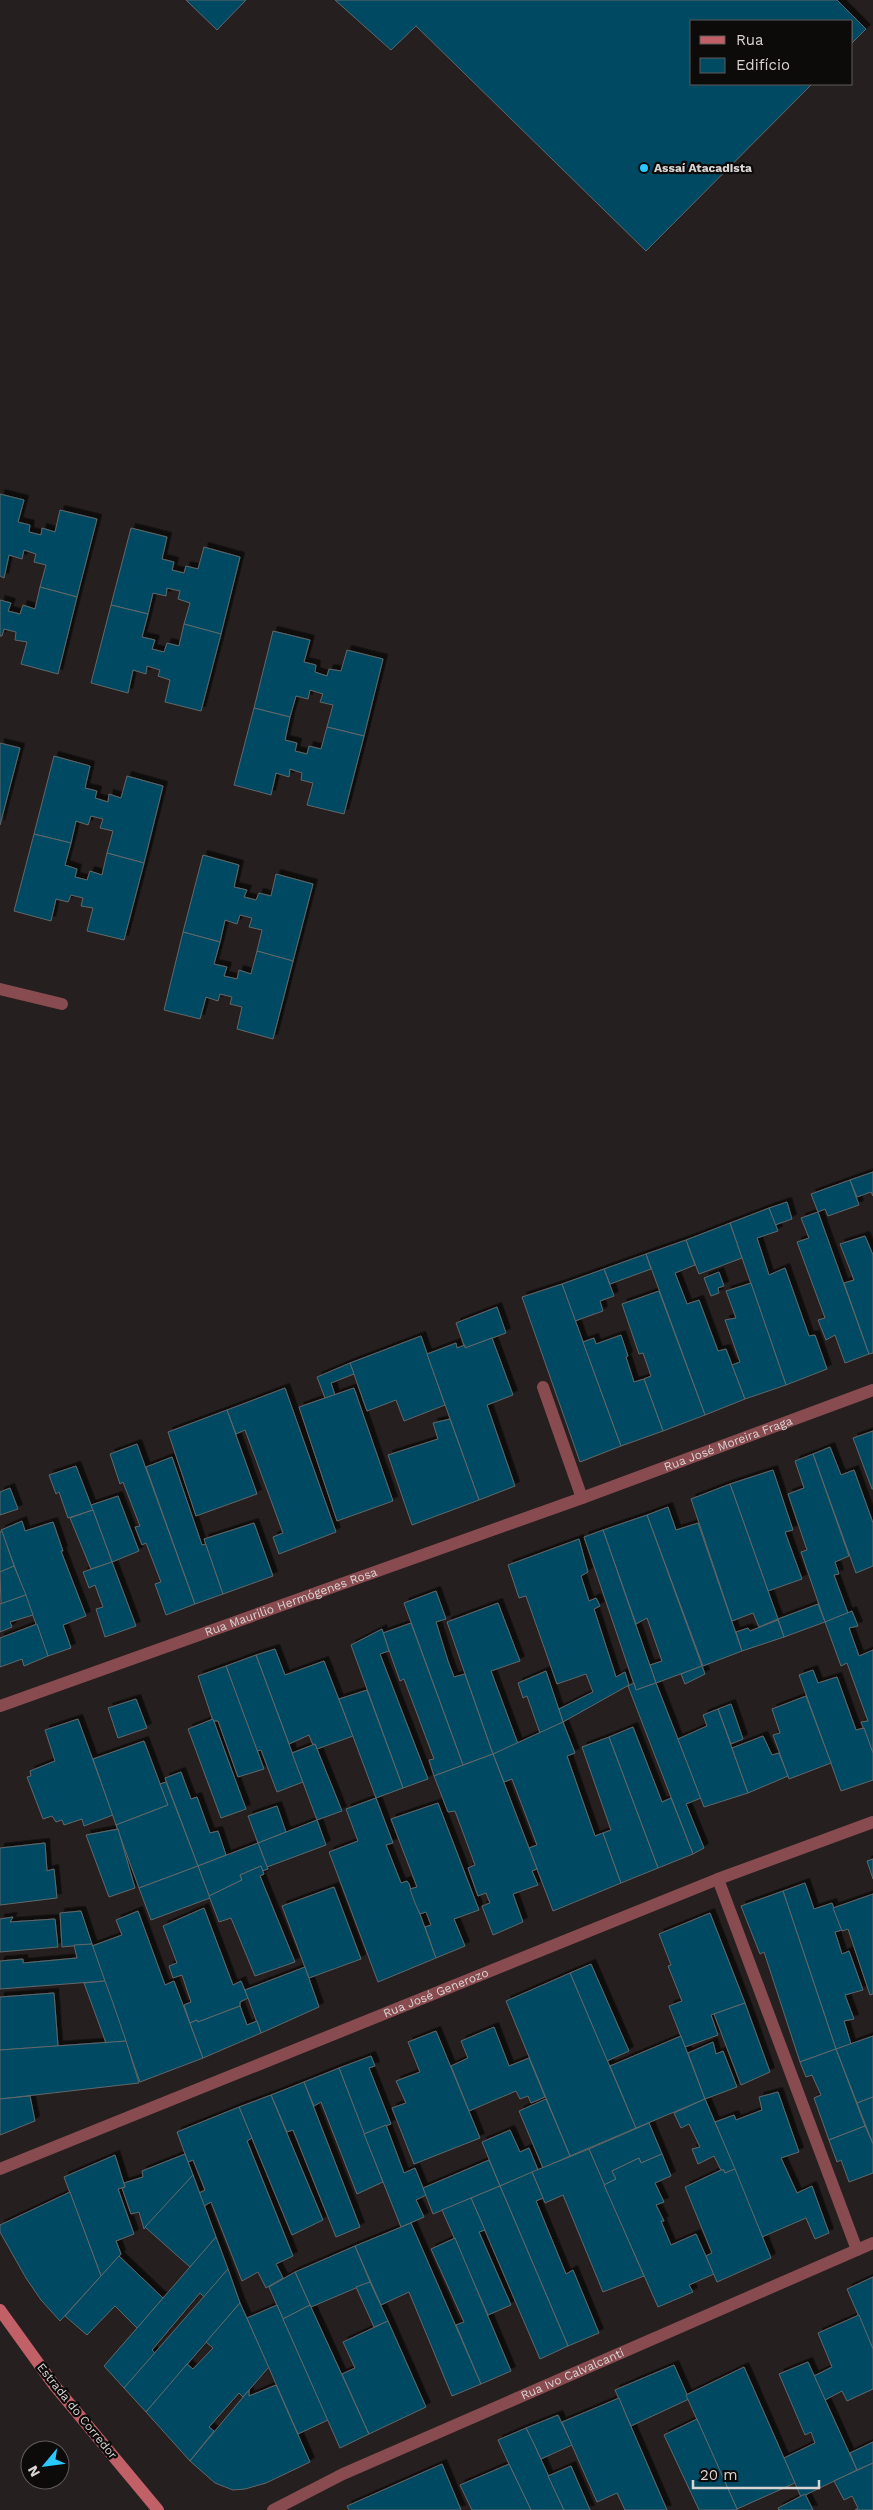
<svg xmlns="http://www.w3.org/2000/svg" width="873" height="2510" viewBox="0 0 873 2510" font-family="'Work Sans',sans-serif">
	<style>
		.building { fill: #004a62; stroke: #61686b; filter: url(#shadow) }
		.lines { fill: none; stroke-linecap: round; stroke-linejoin: round }
		.lane { stroke: #884b4f; stroke-width: 12 }
		.street { stroke: #884b4f; stroke-width: 12 }
		.secondary { stroke: #c26068; stroke-width: 12 }
		.poi-dot { fill: #29c8ff; stroke: #0d0a0a; stroke-width: 2 }
		.labels { text-anchor: middle; stroke-width: 4.5; stroke-linejoin: round; paint-order: stroke }
		.poi-label { font-size: 12px; font-weight: bold; fill: #dad5d5; stroke: #0d0a0a; text-anchor: start }
		.street-label { font-size: 12px; fill: #dad5d5; stroke: #0d0a0a }
	</style>
	<defs>
		<filter id="shadow"><feDropShadow dx="4.5" dy="-4.5" stdDeviation="0" flood-color="#0009"/></filter>
	</defs>
	<rect width="100%" height="100%" fill="#261f1f"/>
	<!-- building -->
	<g class="building">
		<path d="M186 0H246L217 30Z"/>
		<path d="M335 0H837L866 29 852 43V21H692V84H812L646 251 416 26 391 50Z"/>
		<path d="M0 494 24 500 18 522 30 525 29 532 41 535 42 528 55 532 60 510 97 519 77 597 40 587 46 565 34 562 36 554 24 550 22 559 9 555 4 578 0 576Z"/>
		<path d="M131 528 167 537 162 559 174 562 172 570 184 573 186 566 198 569 204 547 240 557 221 634 184 624 190 603 178 599 180 591 167 588 166 596 153 593 148 614 111 605Z"/>
		<path d="M40 587 77 597 58 674 21 664 27 642 15 640 16 632 4 629 2 636H0V600L11 603 8 611 20 614 23 605 35 609Z"/>
		<path d="M111 605 148 614 142 637 155 640 152 649 164 652 167 643 179 646 184 624 221 634 201 711 165 702 170 680 158 676 160 670 147 666 146 674 133 670 128 693 91 683Z"/>
		<path d="M273 631 310 640 304 662 316 665 315 672 327 676 329 669 341 671 347 650 383 659 364 736 327 727 333 705 320 702 323 694 310 690 308 699 296 696 290 717 254 708Z"/>
		<path d="M254 708 290 717 285 740 297 743 295 751 307 754 309 746 321 749 327 727 364 736 344 814 307 805 313 783 301 780 302 773 290 769 289 777 276 773 271 795 234 785Z"/>
		<path d="M0 743 20 748 0 825Z"/>
		<path d="M54 756 90 766 85 788 97 791 95 798 108 802 109 794 121 798 127 776 163 786 144 863 107 853 113 831 100 828 103 819 91 816 88 825 76 821 71 843 34 834Z"/>
		<path d="M34 834 71 843 65 865 77 869 75 877 87 880 90 871 102 875 107 853 144 863 124 940 87 931 93 908 81 906 83 898 71 895 68 902 56 899 51 921 14 911Z"/>
		<path d="M203 855 239 865 234 887 247 890 244 897 256 900 259 893 271 896 276 874 313 884 293 961 257 951 262 930 249 927 252 918 240 915 237 924 225 920 220 942 183 932Z"/>
		<path d="M183 932 220 942 214 964 227 967 224 976 237 979 239 970 251 974 257 951 293 961 273 1039 237 1029 242 1007 230 1004 232 997 220 994 218 1001 206 997 200 1019 164 1010Z"/>
		<path d="M873 1172V1196L871 1192 857 1197 850 1180Z"/>
		<path d="M850 1180 859 1205 828 1216 825 1209 818 1212 811 1194Z"/>
		<path d="M787 1202 792 1219 775 1225 769 1208Z"/>
		<path d="M769 1208 778 1231 757 1238 769 1275 785 1268 809 1336 815 1335 827 1369 786 1385 730 1223Z"/>
		<path d="M818 1212 869 1354 845 1363 835 1335 826 1340 818 1320 825 1318 797 1242 809 1238 801 1218Z"/>
		<path d="M730 1223 742 1258 699 1274 686 1240Z"/>
		<path d="M865 1236 873 1255V1353L869 1354 844 1283 854 1280 840 1244Z"/>
		<path d="M686 1240 695 1265 675 1273 687 1304 699 1300 718 1351 726 1349 745 1399 705 1415 646 1254Z"/>
		<path d="M646 1254 651 1269 610 1284 604 1269Z"/>
		<path d="M604 1269 614 1296 600 1301 603 1311 575 1321 562 1284Z"/>
		<path d="M719 1272 724 1286 718 1288 719 1293 711 1296 704 1278Z"/>
		<path d="M751 1283 786 1385 745 1399 732 1365 740 1362 725 1320 736 1318 726 1291Z"/>
		<path d="M562 1284 621 1446 580 1462 522 1297Z"/>
		<path d="M659 1291 705 1415 663 1431 644 1379 651 1376 643 1353 639 1354 622 1304Z"/>
		<path d="M497 1307 506 1333 465 1348 456 1323Z"/>
		<path d="M621 1335 628 1356 626 1357 634 1382 644 1379 663 1431 621 1446 583 1342 594 1338 596 1344Z"/>
		<path d="M421 1336 445 1405 404 1421 396 1400 367 1411 350 1363Z"/>
		<path d="M492 1338 513 1395 487 1405 515 1486 479 1500 427 1354 456 1343 457 1348 465 1345V1348Z"/>
		<path d="M350 1363 354 1374 331 1383 335 1395 325 1398 317 1377Z"/>
		<path d="M285 1388 336 1532 279 1554 273 1537 283 1533 245 1430 236 1434 227 1410Z"/>
		<path d="M354 1388 393 1501 337 1521 299 1407Z"/>
		<path d="M227 1410 257 1494 196 1516 168 1432Z"/>
		<path d="M450 1419 479 1500 412 1525 388 1455 438 1439 433 1423Z"/>
		<path d="M873 1431V1489H872L853 1438Z"/>
		<path d="M137 1444 195 1604 166 1615 155 1584 161 1582 146 1543 142 1545 135 1527 140 1526 123 1482 120 1484 110 1454Z"/>
		<path d="M830 1447 841 1475 854 1470 873 1523V1566L856 1573 813 1454Z"/>
		<path d="M813 1454 849 1556 835 1562 839 1574 834 1575 848 1613 825 1622 801 1552 807 1550 788 1494 804 1488 795 1461Z"/>
		<path d="M172 1457 202 1545 206 1544 223 1594 195 1604 146 1467Z"/>
		<path d="M76 1466 93 1510 68 1518 59 1492 56 1494 49 1475Z"/>
		<path d="M773 1470 793 1530 785 1532 802 1579 768 1591 730 1484Z"/>
		<path d="M730 1484 778 1619 759 1627 753 1613 732 1621 691 1499Z"/>
		<path d="M10 1488 18 1509 0 1515V1492Z"/>
		<path d="M118 1496 139 1551 112 1562 91 1505Z"/>
		<path d="M668 1507 676 1530 698 1523 742 1651 703 1666 647 1515Z"/>
		<path d="M93 1510 112 1562 91 1569 70 1518Z"/>
		<path d="M647 1515 702 1666 656 1683 650 1665 662 1661 647 1618 636 1624 603 1530Z"/>
		<path d="M22 1521 25 1531 53 1522 63 1551H61L86 1616 63 1625 71 1648 48 1656 1 1530Z"/>
		<path d="M254 1523 273 1576 223 1594 204 1539Z"/>
		<path d="M603 1530 656 1683 636 1690 584 1537Z"/>
		<path d="M2 1531 14 1566 0 1572V1532Z"/>
		<path d="M579 1539 588 1572 581 1576 589 1601 596 1598 600 1606 594 1609 616 1677 625 1672 629 1685 563 1722 559 1709 593 1692 586 1674 557 1684 526 1596 519 1598 508 1565Z"/>
		<path d="M112 1562 136 1626 105 1637 96 1609 103 1607 95 1585 89 1588 83 1572Z"/>
		<path d="M14 1566 26 1595 1 1604 0 1572Z"/>
		<path d="M436 1591 446 1619 436 1622 448 1661 454 1677 465 1674 493 1754 463 1765 404 1603Z"/>
		<path d="M26 1595 33 1615 10 1622 12 1627 0 1632V1604Z"/>
		<path d="M498 1603 520 1661 491 1671 518 1744 493 1754 447 1622Z"/>
		<path d="M818 1604 825 1622 784 1637 778 1619Z"/>
		<path d="M852 1611 858 1626 849 1628 859 1656 873 1650V1753L861 1722 868 1721 847 1663 841 1666 825 1622Z"/>
		<path d="M778 1620 784 1637 742 1651 736 1632 748 1628 750 1631Z"/>
		<path d="M411 1623 463 1765 434 1776 429 1760 434 1759 404 1679 400 1681 383 1633Z"/>
		<path d="M37 1624 48 1656 24 1666 22 1659 0 1667V1638Z"/>
		<path d="M382 1629 389 1651 380 1654 428 1779 403 1788 351 1645Z"/>
		<path d="M275 1649 285 1675 324 1661 353 1736 317 1749 315 1744 313 1745 309 1735 289 1744 256 1655Z"/>
		<path d="M256 1655 303 1782 277 1792 261 1750 257 1751 226 1666Z"/>
		<path d="M226 1666 264 1769 238 1777 218 1721H213L198 1676Z"/>
		<path d="M702 1666 705 1674 685 1684 681 1674Z"/>
		<path d="M813 1670 818 1683 837 1677 856 1730 864 1728 873 1753V1780L841 1791 799 1675Z"/>
		<path d="M546 1671 563 1722 540 1733 527 1696 523 1698 518 1683Z"/>
		<path d="M634 1683 636 1690 656 1683 701 1798 686 1804 704 1848 693 1854 628 1686Z"/>
		<path d="M367 1690 403 1788 376 1798 339 1699Z"/>
		<path d="M806 1696 831 1763 789 1779 773 1735 780 1733 772 1709Z"/>
		<path d="M136 1699 147 1728 118 1738 108 1708Z"/>
		<path d="M731 1704 743 1739 731 1744 718 1709Z"/>
		<path d="M718 1709 748 1793 704 1807 678 1739 707 1726 703 1715Z"/>
		<path d="M78 1719 113 1815 84 1826 82 1819 64 1825 62 1820 56 1822 52 1816 43 1819 27 1777 31 1776 30 1771 55 1761 45 1730Z"/>
		<path d="M213 1719 246 1809 221 1818 188 1729Z"/>
		<path d="M563 1722 575 1753 567 1756 595 1836 603 1833 621 1883 553 1911 529 1848 537 1845 512 1779 504 1782 493 1754Z"/>
		<path d="M633 1727 662 1802 671 1798 693 1854 658 1868 609 1737Z"/>
		<path d="M763 1736 772 1755 779 1753 788 1776 748 1793 732 1748Z"/>
		<path d="M609 1737 658 1868 621 1883 603 1833 611 1830 582 1747Z"/>
		<path d="M144 1741 168 1805 116 1825 93 1759Z"/>
		<path d="M315 1744 342 1811 317 1820 292 1753Z"/>
		<path d="M493 1754 537 1869 532 1871 538 1885 513 1894 523 1922 493 1935 482 1906 490 1903 486 1893 478 1896 468 1868 475 1865 455 1811 448 1812 434 1776Z"/>
		<path d="M181 1772 191 1799 197 1797 210 1833 218 1831 226 1855 198 1866 165 1778Z"/>
		<path d="M166 1782 198 1866 139 1888 116 1825 168 1805 160 1784Z"/>
		<path d="M376 1798 393 1843 386 1845 401 1883 407 1881 409 1884 436 1958 378 1982 329 1852 358 1841 346 1809Z"/>
		<path d="M438 1803 479 1910 454 1919 465 1946 436 1958 425 1927 431 1925 426 1912 420 1914 415 1903 410 1889 417 1887 391 1819Z"/>
		<path d="M277 1806 286 1832 258 1843 248 1816Z"/>
		<path d="M317 1820 326 1845 267 1867 258 1843Z"/>
		<path d="M118 1829 135 1888 109 1897 86 1835Z"/>
		<path d="M45 1843 47 1871 54 1869 57 1898 0 1905V1848Z"/>
		<path d="M258 1843 268 1869 262 1871 261 1866 240 1875 242 1880 209 1896 198 1866Z"/>
		<path d="M873 1859V1879L867 1861Z"/>
		<path d="M198 1866 210 1898 151 1920 139 1888Z"/>
		<path d="M261 1866 264 1874 260 1876 295 1962 255 1976 231 1918 219 1922 209 1896 242 1880 240 1875Z"/>
		<path d="M805 1883 814 1909 832 1903 842 1930 835 1932 842 1954 849 1951 863 1990 845 1995 854 2019 844 2021 851 2044 836 2049 783 1891Z"/>
		<path d="M334 1887 361 1959 309 1978 282 1906Z"/>
		<path d="M783 1891 836 2049 800 2062 764 1952 760 1954 741 1906Z"/>
		<path d="M873 1894V1994L870 1995 848 1929 842 1931 833 1908Z"/>
		<path d="M204 1908 233 1985 241 1981 248 1998 240 2002V2006L198 2022 197 2020 190 2023 184 2005 191 2002 182 1975 173 1978 169 1966 177 1963 163 1926Z"/>
		<path d="M81 1911 92 1944 62 1947 60 1913Z"/>
		<path d="M138 1911 165 1985 174 1981 203 2058 140 2082 92 1946 122 1935 116 1920Z"/>
		<path d="M710 1913 745 2003 711 2015 718 2035 685 2047 669 2006 682 2001 668 1966 671 1965 659 1934Z"/>
		<path d="M13 1917 10 1922 55 1919 58 1947 0 1952V1919Z"/>
		<path d="M92 1944 105 1981 0 1989V1961L23 1959V1963L77 1958 74 1945Z"/>
		<path d="M591 1964 629 2051 607 2061 570 1973Z"/>
		<path d="M305 1967 319 2007 261 2033 245 1990Z"/>
		<path d="M570 1973 636 2128 570 2156 506 2001Z"/>
		<path d="M105 1981 113 2003 126 2041 106 2043 84 1983Z"/>
		<path d="M54 1993 58 2046 0 2050V1997Z"/>
		<path d="M745 2003 770 2072 741 2085 714 2014Z"/>
		<path d="M240 2006 247 2025 257 2021 261 2033 203 2058 190 2023 197 2020 198 2022Z"/>
		<path d="M494 2027 509 2066 529 2058 545 2097 531 2103 528 2096 520 2099 516 2091 469 2111 451 2066 468 2058 461 2041Z"/>
		<path d="M436 2031 480 2138 414 2164 392 2108 406 2103 396 2081 420 2072 408 2042Z"/>
		<path d="M681 2036 705 2099 636 2128 610 2066Z"/>
		<path d="M873 2036V2097L857 2103 836 2049Z"/>
		<path d="M126 2041 139 2083 0 2099V2050Z"/>
		<path d="M713 2042 716 2054 723 2051 737 2087 705 2099 688 2053Z"/>
		<path d="M836 2049 865 2126 829 2140 814 2098 821 2095 812 2075 806 2077 800 2062Z"/>
		<path d="M371 2056 375 2066 369 2068 391 2124 364 2134 339 2068Z"/>
		<path d="M339 2068 383 2182 357 2194 321 2102 314 2106 304 2082Z"/>
		<path d="M304 2082 360 2227 336 2237 293 2130 287 2132 271 2095Z"/>
		<path d="M778 2092 799 2152 781 2158 797 2193 812 2186 829 2233 815 2239 806 2218 762 2237 715 2122 734 2115 736 2120 762 2110 759 2097Z"/>
		<path d="M271 2095 323 2220 292 2235 239 2107Z"/>
		<path d="M30 2096 35 2121 0 2135V2099Z"/>
		<path d="M873 2097V2144L857 2103Z"/>
		<path d="M546 2099 570 2156 543 2168 519 2111Z"/>
		<path d="M705 2099 735 2169 725 2173 724 2170H721L714 2156 698 2164 692 2149 700 2147 689 2124 681 2128 674 2113Z"/>
		<path d="M239 2107 252 2138 247 2141 293 2256 276 2264 283 2278 266 2288 258 2272 242 2281 211 2202 204 2206 199 2193 205 2190 193 2160 188 2162 177 2132Z"/>
		<path d="M649 2123 662 2154 641 2163 639 2158 612 2171 616 2179 604 2185 589 2149Z"/>
		<path d="M386 2125 404 2173 415 2168 426 2195 416 2200 424 2217 401 2227 364 2134Z"/>
		<path d="M865 2126 873 2144V2173L849 2182 841 2160 837 2162 829 2140Z"/>
		<path d="M510 2130 520 2152 529 2148 538 2170 500 2186 482 2142Z"/>
		<path d="M589 2149 644 2276 603 2292 563 2195 545 2203 532 2172Z"/>
		<path d="M185 2154 193 2175 144 2229 139 2212 131 2214 122 2188 125 2187 124 2183 143 2177 142 2171Z"/>
		<path d="M662 2154 671 2176 655 2183 664 2202 656 2205 664 2221H661L671 2245 696 2234 714 2274 689 2285 693 2292 658 2307 604 2185 616 2179 612 2171 639 2158 641 2163Z"/>
		<path d="M115 2155 125 2187 118 2189 134 2234 116 2241 121 2254 101 2276 64 2177Z"/>
		<path d="M489 2160 500 2186 433 2214 423 2188Z"/>
		<path d="M735 2169 771 2258 717 2282 706 2256 712 2253 685 2187 721 2170H724L725 2173Z"/>
		<path d="M532 2172 543 2198 536 2201 566 2274 573 2270 599 2333 568 2346 500 2186Z"/>
		<path d="M193 2175 216 2237 190 2267 145 2227Z"/>
		<path d="M500 2186 568 2346 540 2359 471 2198Z"/>
		<path d="M70 2192 101 2276 60 2321 41 2300 26 2278 0 2232V2225Z"/>
		<path d="M471 2198 485 2230 479 2232 511 2305 488 2315 442 2210Z"/>
		<path d="M411 2223 481 2384 452 2396 409 2292 381 2305 355 2246Z"/>
		<path d="M216 2237 228 2269 204 2297 200 2293 152 2350 155 2353 124 2388 104 2366Z"/>
		<path d="M455 2238 511 2371 481 2384 456 2325 464 2322 431 2249Z"/>
		<path d="M355 2246 370 2282 311 2307 295 2272Z"/>
		<path d="M119 2256 163 2298 137 2328 115 2306 87 2335 65 2316Z"/>
		<path d="M228 2269 240 2303 146 2412 124 2388Z"/>
		<path d="M295 2272 310 2305 283 2319 269 2287Z"/>
		<path d="M873 2277V2349L847 2289Z"/>
		<path d="M370 2282 388 2321 374 2327 356 2287Z"/>
		<path d="M240 2303 269 2367 243 2397 239 2393 209 2427 214 2431 190 2461 146 2412 187 2364 193 2369 213 2348 206 2342Z"/>
		<path d="M277 2305 328 2420 298 2434 247 2318Z"/>
		<path d="M310 2305 369 2434 340 2448 283 2319Z"/>
		<path d="M859 2315 873 2349V2389L847 2401 842 2391 825 2400 814 2376 832 2367 818 2333Z"/>
		<path d="M388 2321 426 2407 369 2434 342 2374 355 2368 343 2342Z"/>
		<path d="M808 2362 857 2470 801 2497 784 2458 815 2443 811 2432 805 2435 779 2374Z"/>
		<path d="M674 2365 689 2399 631 2426 615 2390Z"/>
		<path d="M744 2367 795 2483 737 2509 686 2395Z"/>
		<path d="M276 2385 310 2462 266 2483 245 2489 233 2490 215 2483 190 2461 249 2390V2396Z"/>
		<path d="M619 2398 626 2415 667 2510H625L617 2493 597 2502 570 2441 562 2422Z"/>
		<path d="M558 2415 572 2445 541 2459 526 2428Z"/>
		<path d="M697 2419 737 2509V2510H699L664 2435Z"/>
		<path d="M526 2428 534 2444 564 2510H531L509 2464 498 2440Z"/>
		<path d="M873 2442V2463L857 2470 850 2453Z"/>
		<path d="M873 2463V2510H855L858 2508 852 2496 844 2500 834 2481Z"/>
		<path d="M442 2464 461 2510H349L347 2506Z"/>
		<path d="M509 2464 531 2510H472L460 2485Z"/>
		<path d="M571 2466 590 2510H564L548 2476Z"/>
		<path d="M805 2494 813 2510H779L778 2508Z"/>
	</g>
	<g class="lines">
		<!-- lane -->
		<g class="lane">
			<path d="M0 989 62 1004"/>
			<path d="M543 1387 582 1498"/>
			<path d="M718 1879 857 2250"/>
		</g>
		<!-- street -->
		<g class="street">
			<path id="s1" d="M0 1706 582 1498 873 1390"/>
			<path id="s2" d="M0 2169 718 1879 873 1822"/>
			<path id="s3" d="M273 2510 343 2474 873 2243"/>
		</g>
		<!-- secondary -->
		<path class="secondary" d="M0 2310 54 2385 158 2510"/>
	</g>
	<!-- markers -->
	<circle class="poi-dot" cx="644" cy="168" r="5"/>
	<g class="labels">
		<!-- poi labels -->
		<g class="poi-label">
			<text x="654" y="172">Assaí Atacadista</text>
		</g>
		<!-- street labels -->
		<g class="street-label">
			<text dy="4" stroke="none"><textPath href="#s1" startOffset="774">Rua José Moreira Fraga</textPath></text>
			<text dy="4" stroke="none"><textPath href="#s1" startOffset="309">Rua Maurilio Hermógenes Rosa</textPath></text>
			<text dy="4" stroke="none"><textPath href="#s2" startOffset="470">Rua José Generozo</textPath></text>
			<text dy="4" stroke="none"><textPath href="#s3" startOffset="329">Rua Ivo Calvalcanti</textPath></text>
			<text transform="translate(77 2411) rotate(51)" y="4">Estrada do Corredor</text>
		</g>
	</g>
	<!-- legend -->
	<rect x="690" y="20" width="162" height="65" fill="#0d0a0a" stroke="#5f5b5b"/>
	<rect x="700" y="36" width="25" height="8" fill="#c26068" stroke="#5f5b5b"/>
	<text x="736" y="45" font-size="15" fill="#dad5d5">Rua</text>
	<rect x="700" y="58" width="25" height="15" fill="#004a62" stroke="#5f5b5b"/>
	<text x="736" y="70" font-size="15" fill="#dad5d5">Edifício</text>
	<!-- north arrow -->
	<g transform="translate(45 2465) rotate(241)"><circle r="24" fill="#0d0a0a" stroke="#5f5b5b"/>
	<path d="M0-4L9 19L0 12L-9 19Z" fill="#29c8ff"/>
	<text y="-8" font-size="14" font-weight="bold" text-anchor="middle" fill="#dad5d5">N</text>
	</g>
	<!-- scale -->
	<path d="M693 2480v8h126v-8" fill="none" stroke="#dad5d5" stroke-width="2.5"/>
	<text x="700" y="2480" font-size="15" fill="#dad5d5" stroke="#0d0a0a" stroke-width="4" paint-order="stroke">20 m</text>
</svg>
